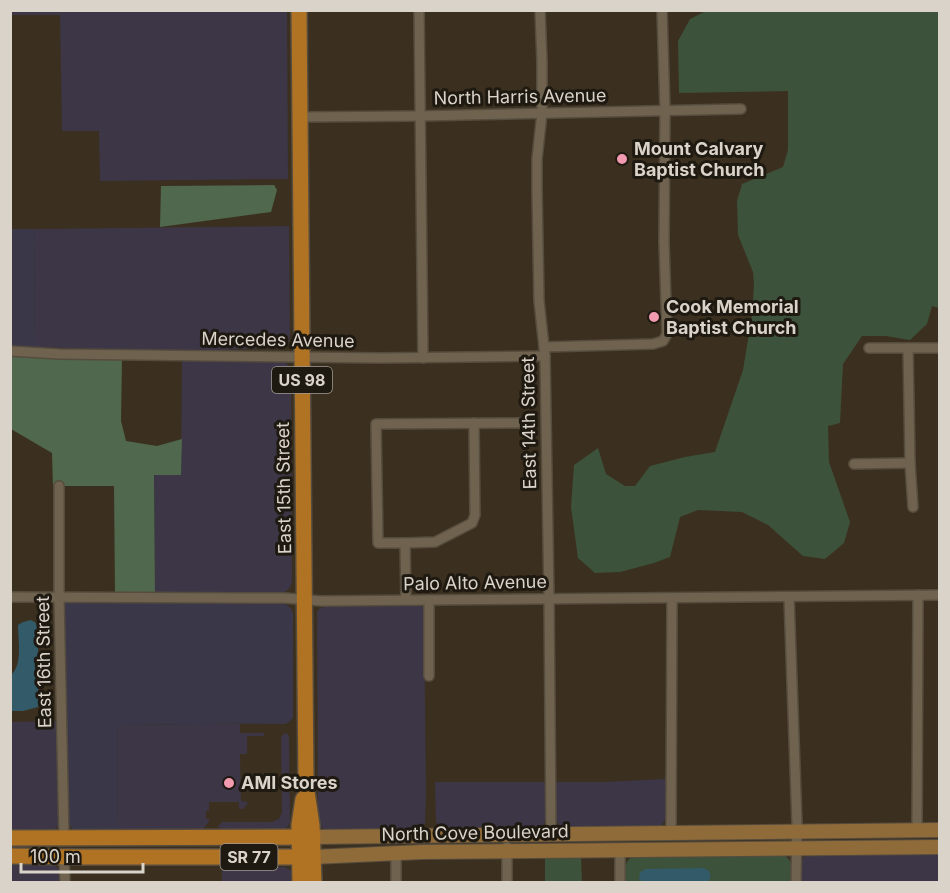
<svg xmlns="http://www.w3.org/2000/svg" width="950" height="893" viewBox="0 0 950 893" font-family="Inter,sans-serif">
	<style>
		.commercial { fill: #3c3647 }
		.industrial { fill: #3a3748 }
		.green { fill: #3d523b }
		.forest { fill: #50684d }
		.water { fill: #335a68 }
		.lines { fill: none; stroke-linecap: round; stroke-linejoin: round }
		.minor-casing { stroke: #564c3e; stroke-width: 12 }
		.secondary-casing { stroke: #564c3e; stroke-width: 16 }
		.primary-casing { stroke: #564c3e; stroke-width: 18 }
		.minor { stroke: #6f6350; stroke-width: 9 }
		.secondary { stroke: #906b3a; stroke-width: 14 }
		.primary { stroke: #b07324; stroke-width: 15 }
		.poi-dot { fill: #f29aaf; stroke: #1e1911; stroke-width: 2 }
		.labels { text-anchor: middle; stroke-width: 6; stroke-linejoin: round; paint-order: stroke }
		.shield { fill: #1e1911; stroke: #a29b92; stroke-width: 1.5 }
		.shield-label { font-size: 16px; font-weight: bold; fill: #dad3c9 }
		.street-label { font-size: 18px; fill: #dad3c9; stroke: #1e1911 }
		.poi-label { font-size: 18px; font-weight: bold; fill: #dad3c9; stroke: #1e1911; text-anchor: start }
	</style>
	<rect width="100%" height="100%" fill="#3b301f"/>
	<!-- commercial -->
	<g class="commercial">
		<path d="M10 11H287L288 179 100 181 99 131H62L60 15H11Z"/>
		<path d="M289 226 290 333 289 342 286 346 282 348 181 351 122 350 35 347 34 229Z"/>
		<path d="M182 359 284 361 289 366 291 374 292 582 289 589 283 593 279 594 155 595 154 474H181Z"/>
		<path d="M424 605 426 796 425 823 421 829H419L324 830 318 823 317 612 320 608 327 606Z"/>
		<path d="M59 721V825L53 831H11V722Z"/>
		<path d="M289 722 286 724H240V733H264L265 734 263 736H247V754H240L241 801 247 802 248 803 243 809H239V802H209V811H206V819H209V822L201 831H118L117 725 285 723Z"/>
		<path d="M285 733 288 734 289 737 290 822 288 826 281 831H222L218 826 222 822H272L279 819 282 812 281 737Z"/>
		<path d="M666 779V818L662 825 657 826 565 828 560 826 556 820 554 782H604Z"/>
		<path d="M435 782H546V820L543 825 536 828H443L437 825 436 820Z"/>
		<path d="M939 853V882H801V862L804 857 809 855Z"/>
		<path d="M11 863 54 864 60 871 61 882H11Z"/>
		<path d="M222 867H285L290 870 293 873 294 882H222Z"/>
	</g>
	<!-- industrial -->
	<g class="industrial">
		<path d="M10 229H34L35 347H11Z"/>
		<path d="M64 601 281 602 285 604 291 608 293 613V718L289 722 285 723 117 725 118 831H74L69 824 67 793Z"/>
	</g>
	<!-- green -->
	<g class="green">
		<path d="M708 10 939 11V308L932 306 927 324 910 340 886 336H862L843 364 840 423 828 426 829 462 850 522 844 543 825 559 803 556 768 525 742 512 698 510 680 517 670 557 654 563 620 572 595 573 578 558 571 507 574 465 598 448 606 474 625 486H635L650 466 685 457 715 452 743 370 752 316 754 284 753 272 738 235 737 201 742 184 783 167 788 150V91L679 93 678 41 690 19Z"/>
		<path d="M784 855C794 861 792 872 792 882H624C625 872 623 859 635 856Z"/>
		<path d="M581 857 582 882H545V858Z"/>
	</g>
	<!-- forest -->
	<g class="forest">
		<path d="M274 185 277 190 271 212 160 227 161 186Z"/>
		<path d="M11 356 59 358H122L121 421 126 441 157 446 182 439 181 475H154L155 595 115 593 114 486H64L63 482H55L53 487 52 453 11 429Z"/>
	</g>
	<!-- water -->
	<g class="water">
		<path d="M31 620 36 623 38 631V681L39 699 38 707 23 711H11V675C23 665 18 640 18 625L23 622Z"/>
		<path d="M704 868 709 871C711 876 711 880 706 882H643L639 879 640 872 646 869Z"/>
	</g>
	<g class="lines">
		<!-- minor casing -->
		<g class="minor-casing">
			<g id="minor">
				<path d="M419 10 423 358"/>
				<path d="M540 10 542 62V113L537 159V190L539 301 545 356 549 599 551 834"/>
				<path d="M300 117 420 116 741 109"/>
				<path d="M544 347 653 344 663 341 667 334 664 242 665 110 662 10"/>
				<path d="M869 348H940"/>
				<path d="M908 348 910 463 913 507"/>
				<path d="M10 351 59 354 382 358 545 356"/>
				<path d="M854 464 910 463"/>
				<path d="M59 486V597L64 838"/>
				<path d="M405 543 435 542 472 523 475 515 474 423"/>
				<path d="M10 597 285 598 322 601 940 595"/>
				<path d="M789 597 797 824 796 882"/>
				<path d="M406 600 405 543H378L376 424 525 423"/>
				<path d="M429 600V676"/>
				<path d="M917 830 918 595"/>
				<path d="M671 833 672 598"/>
				<path d="M396 853V882"/>
				<path d="M64 857 65 882"/>
				<path d="M507 882V847"/>
				<path d="M620 882V850"/>
			</g>
		</g>
		<!-- secondary casing -->
		<g class="secondary-casing">
			<g id="secondary">
				<path d="M313 837 940 830"/>
				<path d="M313 857 422 852 940 847"/>
			</g>
		</g>
		<!-- primary casing -->
		<g class="primary-casing">
			<g id="primary">
				<path d="M299 10 306 785 312 825 314 882"/>
				<path d="M10 838 313 837"/>
				<path d="M10 856 79 857H313"/>
				<path d="M300 882 299 825 303 799"/>
			</g>
		</g>
		<!-- minor -->
		<use href="#minor" class="minor"/>
		<!-- secondary -->
		<use href="#secondary" class="secondary"/>
		<!-- primary -->
		<use href="#primary" class="primary"/>
	</g>
	<!-- markers -->
	<g class="poi-dot">
		<circle cx="622" cy="159" r="6"/>
		<circle cx="654" cy="317" r="6"/>
		<circle cx="229" cy="783" r="6"/>
	</g>
	<g class="labels">
		<!-- shield labels -->
		<g class="shield">
			<rect x="272" y="367" width="60" height="26" rx="4.5"/>
			<rect x="220.5" y="844" width="57" height="26" rx="4.5"/>
		</g>
		<g class="shield-label">
			<text x="302" y="386">US 98</text>
			<text x="249" y="863">SR 77</text>
		</g>
		<!-- street labels -->
		<g class="street-label">
			<text transform="translate(520 97) rotate(-1)" y="6">North Harris Avenue</text>
			<text transform="translate(278 340) rotate(1)" y="6">Mercedes Avenue</text>
			<text transform="translate(529 423) rotate(-91)" y="6">East 14th Street</text>
			<text transform="translate(284 488) rotate(-91)" y="6">East 15th Street</text>
			<text transform="translate(475 583) rotate(-1)" y="6">Palo Alto Avenue</text>
			<text transform="translate(44 662) rotate(-91)" y="6">East 16th Street</text>
			<text transform="translate(475 833) rotate(-1)" y="6">North Cove Boulevard</text>
		</g>
		<!-- poi labels -->
		<g class="poi-label">
			<text x="634" y="155">Mount Calvary<tspan x="634" dy="21">Baptist Church</tspan></text>
			<text x="666" y="313">Cook Memorial<tspan x="666" dy="21">Baptist Church</tspan></text>
			<text x="241" y="789">AMI Stores</text>
		</g>
	</g>
	<!-- border -->
	<rect width="950" height="893" fill="none" stroke="#dad3c9" stroke-width="24"/>
	<!-- scale -->
	<path d="M21 863v9h122v-9" fill="none" stroke="#dad3c9" stroke-width="3"/>
	<text x="30" y="863" font-size="18" fill="#dad3c9" stroke="#1e1911" stroke-width="4.5" paint-order="stroke">100 m</text>
</svg>
